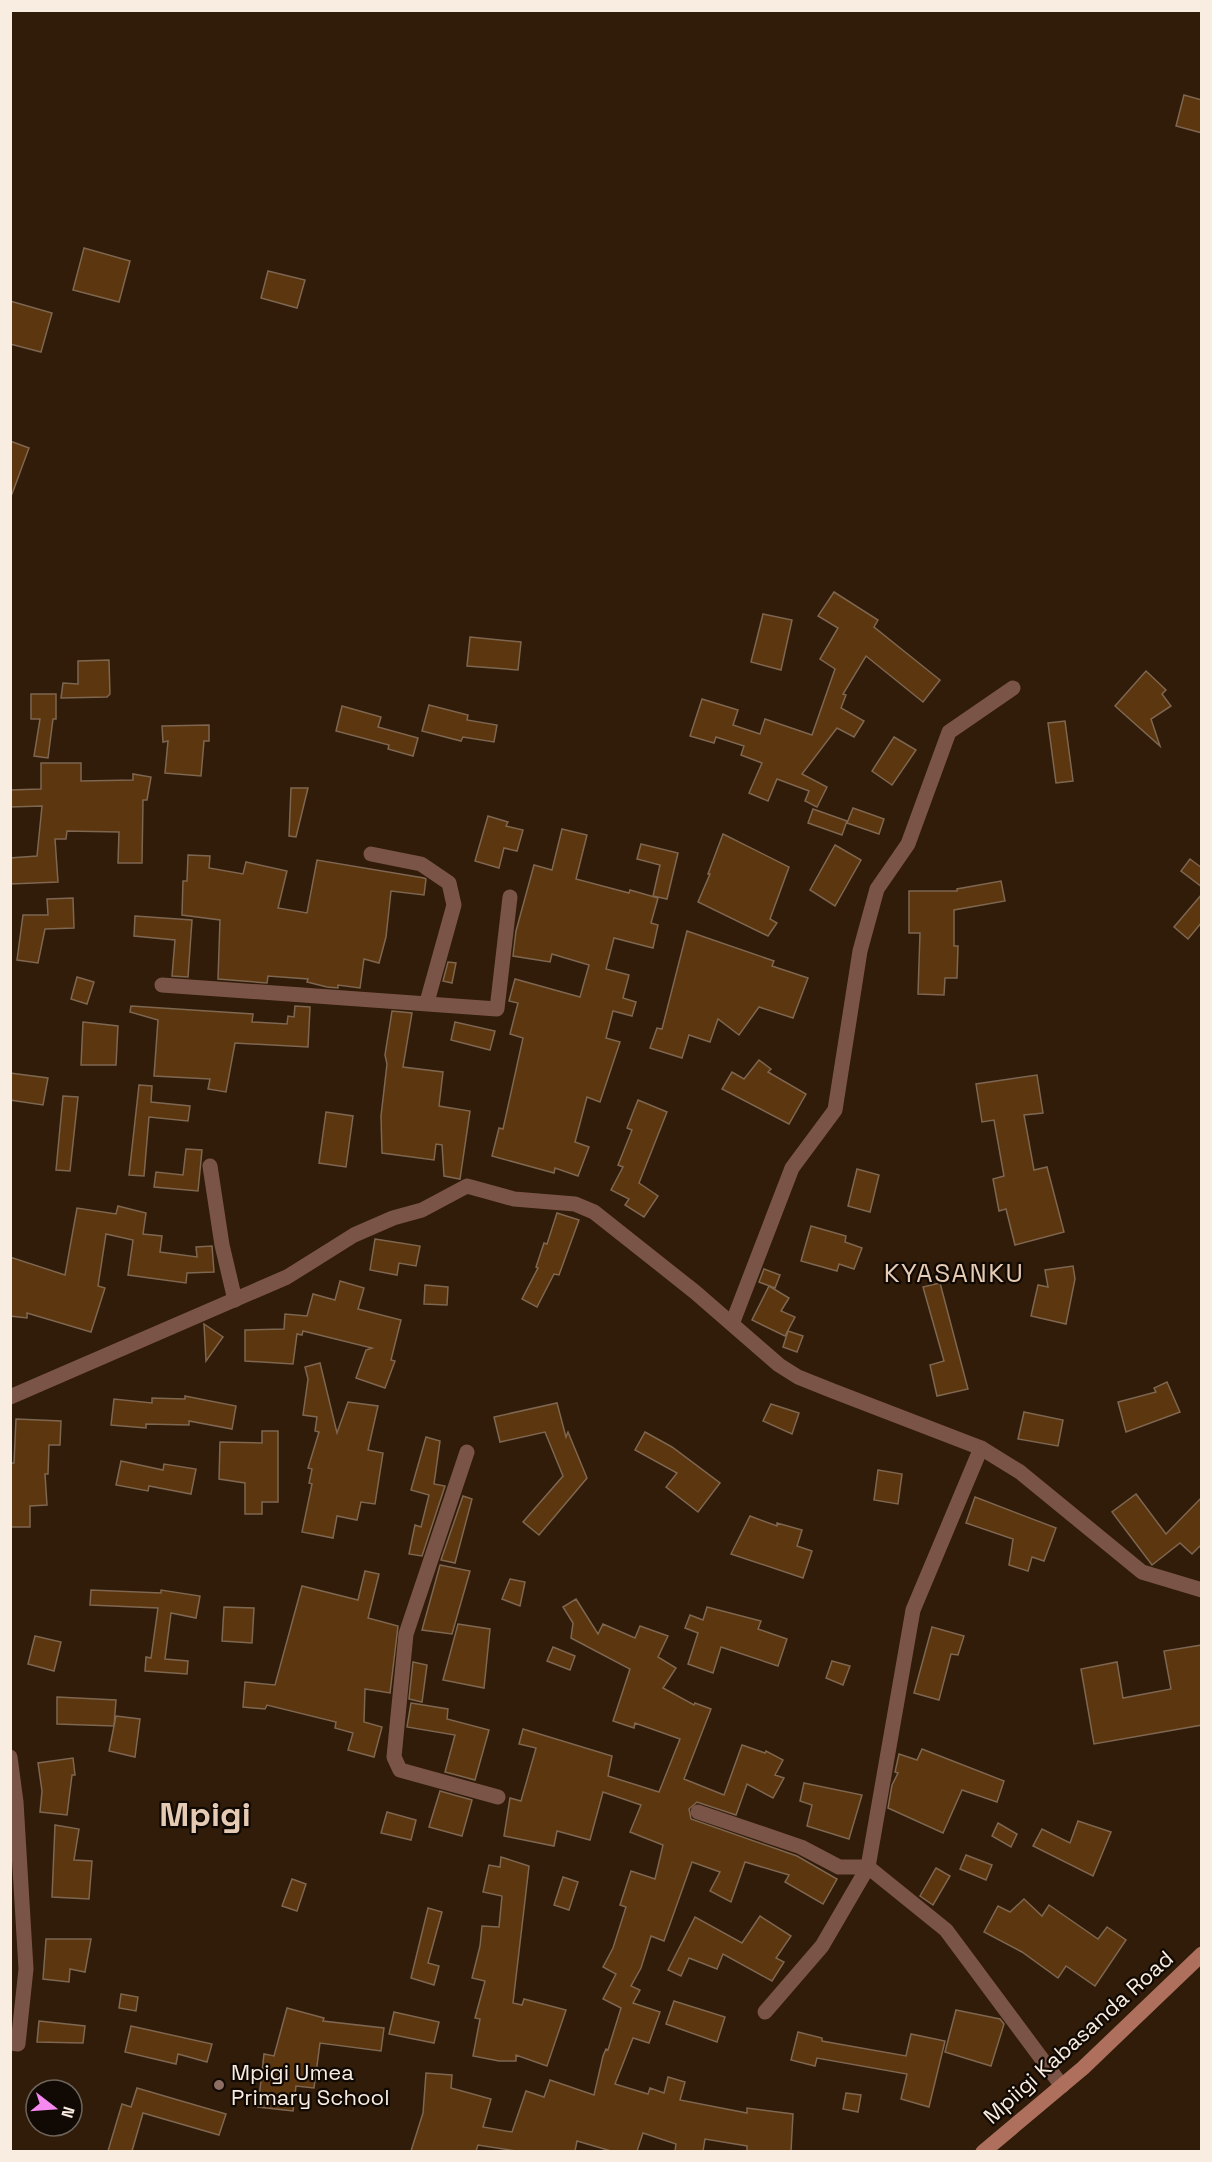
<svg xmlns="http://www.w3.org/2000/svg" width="1212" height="2162" viewBox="0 0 1212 2162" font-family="'Space Grotesk',sans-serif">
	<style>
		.building { fill: #5b360e; stroke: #7e6651; stroke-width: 1.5 }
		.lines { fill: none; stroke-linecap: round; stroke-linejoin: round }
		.minor { stroke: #7b5448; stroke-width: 15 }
		.secondary { stroke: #ae705d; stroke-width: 15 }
		.education-dot { fill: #8d6e63; stroke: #110903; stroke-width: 2 }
		.labels { text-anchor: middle; stroke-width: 4.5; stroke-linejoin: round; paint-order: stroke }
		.street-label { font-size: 22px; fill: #f9ece0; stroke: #110903 }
		.poi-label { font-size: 22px; fill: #f9ece0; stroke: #110903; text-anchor: start }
		.quarter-label { font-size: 26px; letter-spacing: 1.5px; fill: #e6cbb4; stroke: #110903 }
		.town-label { font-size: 34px; font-weight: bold; fill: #e6cbb4; stroke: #110903 }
	</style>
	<rect width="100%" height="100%" fill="#301c08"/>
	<!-- building -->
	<g class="building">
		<path d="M1184 95 1202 100V133L1176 126Z"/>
		<path d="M84 248 130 261 119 302 73 290Z"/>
		<path d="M268 271 305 280 297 308 261 298Z"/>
		<path d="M10 301 52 313 41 352 10 344Z"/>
		<path d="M10 441 29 448 12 494H10Z"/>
		<path d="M834 592 878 620 874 627 940 680 923 702 866 656 843 694 846 695 841 708 864 721 854 737 837 728 802 774 827 787 817 807 805 801 809 791 777 779 768 801 749 793 762 763 741 755 744 746 716 737 714 743 690 736 702 699 738 710 733 725 760 734 765 719 812 735 835 669 820 659 838 628 818 616Z"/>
		<path d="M763 614 792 620 781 670 751 662Z"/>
		<path d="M470 637 521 642 518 670 467 666Z"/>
		<path d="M109 660 110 694 107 697 61 698 63 683 78 684V661Z"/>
		<path d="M1146 671 1166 690 1162 694 1171 706 1151 719 1160 746 1115 706Z"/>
		<path d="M31 694H56V719H53L48 758 34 756 40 719H31Z"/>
		<path d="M429 705 468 715 467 720 497 725 494 742 463 737 461 741 422 731Z"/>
		<path d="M342 706 381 717 378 727 418 738 413 756 388 749 389 745 336 731Z"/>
		<path d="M1065 721 1073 781 1056 783 1048 723Z"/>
		<path d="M209 725V741H204L201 776 165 773 168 741 163 742 162 726Z"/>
		<path d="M894 737 916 750 892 785 872 771Z"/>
		<path d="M41 763H81V781L133 780V774L151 777 147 800H143L142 863H118L119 832 67 831 66 839H55L58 882 10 884V858L37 856 42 806 10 807V790L41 789Z"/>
		<path d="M291 788H308L296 837 289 836Z"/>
		<path d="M853 808 884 819 879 834 847 823Z"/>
		<path d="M813 809 847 821 842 835 808 823Z"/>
		<path d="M488 816 508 822 506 826 523 830 517 851 504 848 499 868 475 861Z"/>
		<path d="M562 829 587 835 576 879 629 893 630 890 658 898 651 923 658 925 653 948 614 938 606 969 629 975 623 998 636 1002 632 1016 613 1011 606 1038 620 1042 600 1102 587 1097 575 1142 589 1147 578 1176 555 1168 554 1173 492 1156 499 1128 503 1129 523 1038 510 1034 518 1003 509 1001 515 979 580 997 589 965 552 954 550 962 513 956 516 931 534 865 552 870Z"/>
		<path d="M723 834 789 867 770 919 777 923 768 936 698 902 710 874H708Z"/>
		<path d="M641 844 678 853 667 899 653 896 660 865 637 859Z"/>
		<path d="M835 845 861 860 835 906 810 890Z"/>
		<path d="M188 855 210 856 209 868 243 874 246 862 287 871 278 908 307 913 317 860 424 878 426 879 424 895 391 891 386 937 379 963 364 959 360 988 338 985V988L327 987 307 982 308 979 268 976 267 983 218 979 220 920 182 915 183 881H187Z"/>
		<path d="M1190 859 1202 868V887L1181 871Z"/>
		<path d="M1001 881 1005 901 954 910V946H958L957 978H945L944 995 918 994 920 933H909V891H957V889Z"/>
		<path d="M1202 894V922L1188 939 1174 927Z"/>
		<path d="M73 898 74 928 45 929 38 963 17 960 23 915H48L47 899Z"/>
		<path d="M135 916 192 920 188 977 172 976 175 940 134 936Z"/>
		<path d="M687 931 774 961 772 966 808 978 793 1018 759 1007 739 1035 718 1019 710 1042 689 1035 682 1058 650 1048 657 1028 662 1029Z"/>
		<path d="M448 962 456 963 452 983 443 981Z"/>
		<path d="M77 977 94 982 87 1004 71 999Z"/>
		<path d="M131 1006 253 1014 252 1022 287 1024 288 1016 294 1017 295 1006 310 1007 308 1047 235 1043 226 1092 208 1089 210 1079 154 1076 158 1020 130 1012Z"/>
		<path d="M392 1011 412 1013 403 1067 443 1072 439 1106 470 1111 460 1179 444 1176 442 1145 436 1144 434 1160 382 1153 381 1116 387 1064 385 1055Z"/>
		<path d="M83 1022 118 1026 116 1065H81Z"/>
		<path d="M455 1022 495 1031 490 1050 451 1040Z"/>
		<path d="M759 1060 771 1069 768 1072 806 1094 789 1124 722 1089 732 1072 744 1079Z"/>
		<path d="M10 1073 48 1078 43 1105 10 1100Z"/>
		<path d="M1037 1075 1043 1113 1024 1115 1034 1170 1047 1167 1064 1232 1015 1245 1006 1209 999 1211 993 1179 1004 1176 994 1120 982 1122 976 1084Z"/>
		<path d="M139 1085 152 1086 151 1102 190 1106 188 1121 149 1117 144 1176 129 1175Z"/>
		<path d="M63 1096 78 1097 70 1171 56 1170Z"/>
		<path d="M638 1100 667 1112 639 1183 658 1196 644 1217 625 1205 629 1199 611 1190 623 1167 618 1165 632 1130 627 1128Z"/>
		<path d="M326 1112 353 1116 346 1167 319 1163Z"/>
		<path d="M186 1149 202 1150 198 1191 154 1187 156 1172 183 1175Z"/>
		<path d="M857 1169 879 1175 870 1212 848 1206Z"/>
		<path d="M118 1206 146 1213 143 1234 162 1236 160 1252 197 1257 196 1247 212 1246 214 1272 187 1273 186 1283 128 1275 133 1240 106 1234 98 1286 105 1288 91 1332 27 1313V1318L10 1316V1257L65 1275 77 1208 116 1214Z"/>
		<path d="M557 1213 579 1220 559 1275 554 1274 537 1307 522 1299 538 1268 536 1267 544 1243 547 1244Z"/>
		<path d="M811 1226 846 1236 845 1242 862 1248 854 1269 839 1264 837 1271 801 1261Z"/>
		<path d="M375 1239 420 1246 416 1266 399 1263 397 1275 370 1270Z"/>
		<path d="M1073 1266 1075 1279 1066 1324 1031 1316 1038 1285 1048 1287 1045 1270Z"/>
		<path d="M764 1269 780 1275 775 1288 759 1282Z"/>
		<path d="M340 1281 364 1288 358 1309 401 1320 391 1360 395 1361 385 1388 356 1378 366 1350 372 1348 303 1331 302 1335 297 1334 293 1364 245 1361V1330L284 1329 285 1314 307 1316 313 1294 335 1300Z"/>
		<path d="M940 1283 968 1389 937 1396 930 1365 944 1361 923 1287Z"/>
		<path d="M425 1285 448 1287 447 1305 424 1304Z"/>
		<path d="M769 1286 789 1298 781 1311 795 1317 785 1336 752 1320Z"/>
		<path d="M204 1324 223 1337 206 1361Z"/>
		<path d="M788 1331 803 1336 797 1352 783 1347Z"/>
		<path d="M320 1363 337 1433 348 1402 378 1406 368 1450 383 1453 375 1504 361 1502 357 1520 337 1516 333 1538 302 1532 312 1484 309 1483 312 1469 308 1468 319 1432 315 1431 317 1417 303 1415 308 1379 305 1367Z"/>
		<path d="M1167 1382 1180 1412 1126 1432 1118 1402 1156 1392 1154 1388Z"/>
		<path d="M185 1396 236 1406 232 1429 189 1421V1425L146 1424V1428L111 1425 114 1399 152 1403V1398L185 1399Z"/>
		<path d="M557 1403 566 1437 568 1432 587 1478 539 1535 523 1522 563 1476 545 1432 500 1442 494 1417Z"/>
		<path d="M771 1404 799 1413 792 1434 763 1421Z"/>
		<path d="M1024 1412 1063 1420 1058 1446 1018 1439Z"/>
		<path d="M16 1419 61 1421 60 1445H49L48 1474H45L47 1505 30 1506V1527H10V1463H14Z"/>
		<path d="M262 1431H278V1502H262V1514H245V1483L219 1479 220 1442 262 1443Z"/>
		<path d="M645 1432 672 1447 720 1483 698 1512 666 1487 677 1473 635 1450Z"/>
		<path d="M426 1437 440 1441 434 1484 445 1486 422 1556 409 1554 415 1525 421 1527 429 1495 411 1490Z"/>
		<path d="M121 1461 163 1470 164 1464 196 1469 191 1494 149 1486 148 1491 116 1485Z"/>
		<path d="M878 1470 902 1474 898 1504 874 1500Z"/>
		<path d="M1136 1494 1166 1534 1202 1497V1544L1192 1554 1180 1543 1152 1565 1112 1512Z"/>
		<path d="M463 1496 472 1499 455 1563 441 1560Z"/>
		<path d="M975 1497 1056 1528 1044 1561 1032 1557 1028 1571 1009 1565 1013 1539 966 1523Z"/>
		<path d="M750 1516 777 1526V1523L802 1530 797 1546 812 1551 803 1578 731 1554Z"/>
		<path d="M440 1565 470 1571 452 1634 422 1630Z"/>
		<path d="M365 1571 379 1574 368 1618 398 1626 390 1693 365 1689 364 1722 382 1727 374 1757 348 1750 353 1733 335 1728 336 1722 267 1705 265 1709 243 1707 245 1682 275 1685 302 1586 358 1600Z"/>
		<path d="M510 1579 525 1582 520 1606 502 1599Z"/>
		<path d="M91 1590 161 1593V1590L200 1596 196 1618 171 1613 165 1659 188 1661 187 1674 145 1671 146 1657 151 1658 158 1608 90 1605Z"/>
		<path d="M576 1599 598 1634 603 1624 635 1638 640 1626 668 1636 658 1657 676 1668 663 1688 694 1705 695 1703 711 1709 684 1779 724 1795 742 1745 765 1753 766 1751 783 1760 775 1775 784 1778 773 1798 747 1784 736 1815 697 1802 689 1809 691 1819 797 1856 837 1879 823 1904 785 1882 789 1875 745 1862 731 1902 710 1891 720 1872 692 1862 664 1941 651 1936 641 1968 631 1986 640 1990 633 2003 660 2012 649 2043 633 2038 615 2084 648 2094 650 2088 664 2093 668 2077 685 2082 680 2100 747 2113V2108L793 2114 791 2151H747V2146L705 2139 703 2151H675L676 2144 643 2133 637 2151H611L577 2141 575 2151H516L478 2145 476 2151H411L423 2113 426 2073 452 2075 451 2088 491 2099 483 2127 512 2132 526 2091 544 2097 550 2080 594 2095 603 2056 606 2049 608 2050 621 2008 603 1999 616 1974 603 1967 613 1948 626 1907 620 1905 631 1871 655 1879 663 1845 630 1832 641 1805 603 1792 590 1840 557 1831 554 1846 504 1836 510 1798 521 1801 536 1748 519 1744 523 1729 612 1756 608 1776 659 1792 680 1739 635 1723 634 1728 613 1721 630 1669 571 1638 573 1623 563 1607Z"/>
		<path d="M224 1607 254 1608 252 1643 222 1641Z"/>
		<path d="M707 1607 761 1621 758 1629 787 1639 778 1666 721 1647 713 1673 688 1664 698 1633 685 1628 690 1615 703 1620Z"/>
		<path d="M458 1624 490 1629 484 1688 443 1680Z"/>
		<path d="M932 1627 964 1636 958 1655 951 1654 939 1700 914 1693Z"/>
		<path d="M35 1636 61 1642 54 1671 28 1664Z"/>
		<path d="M1202 1645V1725L1094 1744 1081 1669 1117 1662 1123 1698 1171 1689 1164 1651Z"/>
		<path d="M553 1647 575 1656 570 1670 547 1661Z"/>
		<path d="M832 1661 850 1666 843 1685 826 1678Z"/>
		<path d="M413 1662 427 1665 422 1702 409 1699Z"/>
		<path d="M57 1697 116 1700 114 1726 57 1724Z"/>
		<path d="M411 1703 448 1709 447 1719 489 1730 475 1780 445 1772 455 1735 407 1727Z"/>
		<path d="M116 1716 140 1719 135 1757 109 1751Z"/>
		<path d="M922 1749 1004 1781 997 1802 962 1790 943 1833 888 1808 892 1785 898 1773 895 1772 899 1754 917 1760Z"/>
		<path d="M73 1758 75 1775H72L67 1815 40 1812 42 1791 38 1763Z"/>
		<path d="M804 1783 862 1795 849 1839 807 1826 812 1805 800 1801Z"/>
		<path d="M440 1791 472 1800 462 1836 429 1827Z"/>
		<path d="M387 1812 416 1820 411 1840 381 1833Z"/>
		<path d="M1078 1821 1111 1832 1093 1876 1033 1846 1042 1829 1070 1843Z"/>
		<path d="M998 1823 1017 1834 1011 1847 992 1836Z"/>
		<path d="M55 1825 79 1829 74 1860 92 1861 89 1899 52 1897Z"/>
		<path d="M966 1855 992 1865 986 1880 960 1869Z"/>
		<path d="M501 1857 529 1866 513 2003 522 2005 524 1999 566 2010 547 2066 516 2055V2061H499L473 2056 480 2019 475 2018 485 1981 472 1978 480 1946 482 1926 499 1927 502 1896 483 1892 489 1865 500 1867Z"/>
		<path d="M936 1868 950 1876 933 1905 920 1896Z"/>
		<path d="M563 1877 578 1882 569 1910 554 1905Z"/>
		<path d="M292 1879 306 1884 297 1911 282 1906Z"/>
		<path d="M1024 1899 1042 1916 1049 1905 1098 1939 1107 1927 1126 1940 1095 1986 1066 1966 1058 1978 1022 1952 984 1932 998 1906 1010 1912Z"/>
		<path d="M428 1908 442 1912 428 1963 439 1966 434 1985 411 1978Z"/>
		<path d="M760 1916 791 1936 776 1958 784 1962 772 1981 723 1954 717 1969 689 1958 681 1976 668 1970 695 1917 742 1943Z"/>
		<path d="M46 1939H91L85 1972 70 1969 69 1982 43 1979Z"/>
		<path d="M121 1994 138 1997 136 2011 119 2008Z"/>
		<path d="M674 2001 725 2017 717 2042 666 2024Z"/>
		<path d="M287 2008 324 2018 323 2021 384 2028 381 2051 320 2043 314 2088 296 2086 293 2111 258 2107 264 2054 274 2056Z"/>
		<path d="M956 2010 1000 2019 1004 2024 991 2066 945 2052Z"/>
		<path d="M394 2012 439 2022 434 2043 389 2034Z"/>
		<path d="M39 2021 85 2026 83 2043 37 2042Z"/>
		<path d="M131 2026 212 2044 207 2062 178 2054 176 2064 125 2052Z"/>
		<path d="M798 2032 822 2038V2041L906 2056 911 2034 945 2041 929 2107 901 2099 907 2074 817 2058 815 2066 791 2060Z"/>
		<path d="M137 2088 226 2114 219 2135 143 2113 132 2151H108L122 2104 131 2107Z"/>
		<path d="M846 2093 861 2095 858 2112 843 2109Z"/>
	</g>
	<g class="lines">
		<!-- minor -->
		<g class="minor">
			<path d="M371 854 421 864 449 883 454 905 427 1002"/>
			<path d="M162 985 497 1009 510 897"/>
			<path d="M210 1166 222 1245 235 1300"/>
			<path d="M732 1324 792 1168 835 1110 860 951 877 889 908 844 949 732 1013 688"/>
			<path d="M10 1397 287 1277 354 1235 393 1218 422 1210 467 1186 514 1199 575 1204 594 1212 695 1292 779 1365 798 1377 833 1391 981 1448 1020 1472 1142 1572 1202 1590"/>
			<path d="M467 1452 406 1634 394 1757 400 1770 498 1797"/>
			<path d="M10 1757 16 1802 26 1969 18 2044 10 2043"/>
			<path d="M698 1812 801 1847 839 1867H868L946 1930 1062 2086"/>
			<path d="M765 2012 822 1946 868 1867 913 1610 981 1448"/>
		</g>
		<!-- secondary -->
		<path class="secondary" d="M983 2152 1083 2068 1202 1954"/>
	</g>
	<!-- markers -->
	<circle class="education-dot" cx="219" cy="2085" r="6"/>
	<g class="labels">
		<!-- street labels -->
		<g class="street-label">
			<text transform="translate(1078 2037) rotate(-42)" y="8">Mpiigi Kabasanda Road</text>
		</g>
		<!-- poi labels -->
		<g class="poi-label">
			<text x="231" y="2080">Mpigi Umea<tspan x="231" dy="25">Primary School</tspan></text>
		</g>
		<!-- quarter labels -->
		<g class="quarter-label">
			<text x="954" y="1282">KYASANKU</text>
		</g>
		<!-- town labels -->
		<g class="town-label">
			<text x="205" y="1826">Mpigi</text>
		</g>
	</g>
	<!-- border -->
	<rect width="1212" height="2162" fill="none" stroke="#f9ece0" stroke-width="24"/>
	<!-- north arrow -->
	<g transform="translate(54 2108) rotate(107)"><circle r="28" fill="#110903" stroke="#6e645b" stroke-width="1.5"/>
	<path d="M0-4.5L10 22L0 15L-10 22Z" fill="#f589ef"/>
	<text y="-9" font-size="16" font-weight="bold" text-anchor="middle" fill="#f9ece0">N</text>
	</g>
</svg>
